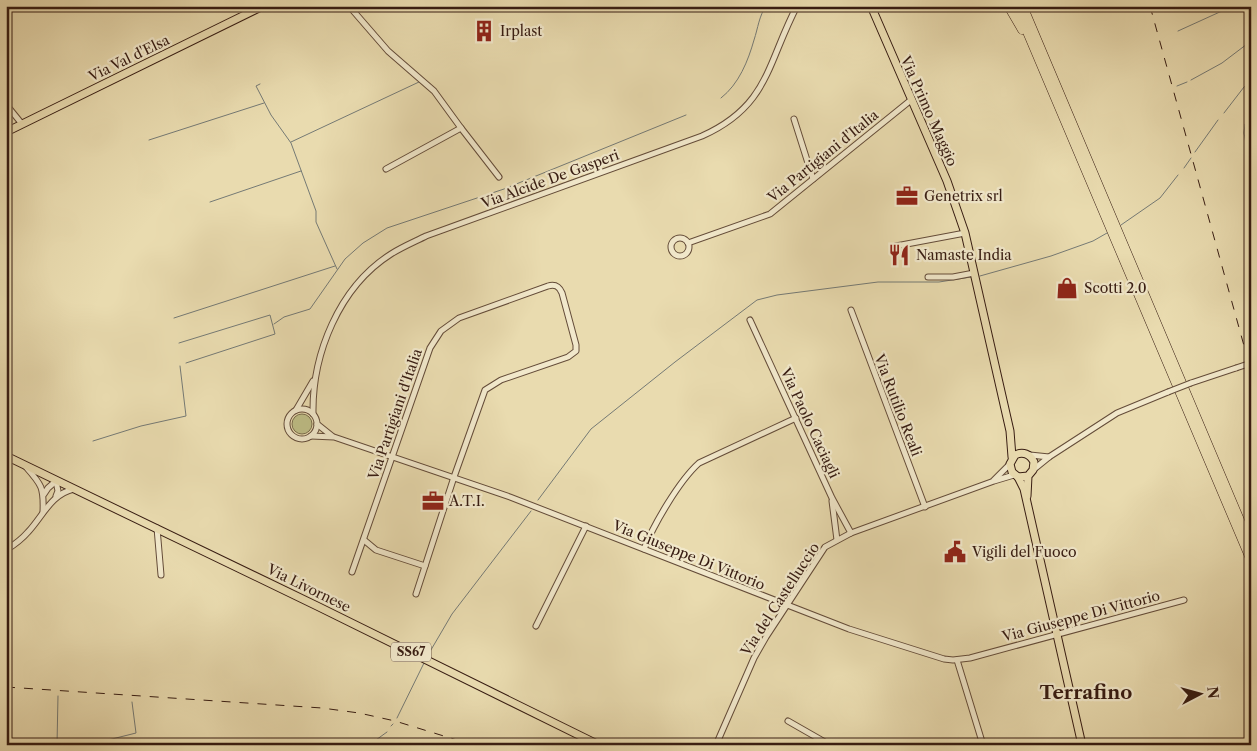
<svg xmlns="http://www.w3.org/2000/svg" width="1257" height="751" viewBox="0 0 1257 751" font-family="'Libre Caslon Text',serif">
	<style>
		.green { fill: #bebe86; stroke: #7a6d4c }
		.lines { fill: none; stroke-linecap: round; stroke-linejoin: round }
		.stream { stroke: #757a75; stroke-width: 1 }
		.minor-casing { stroke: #644c39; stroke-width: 7 }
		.major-casing { stroke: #371c12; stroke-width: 9 }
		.highway-casing { stroke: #371c12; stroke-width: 9 }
		.minor { stroke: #f1e8cb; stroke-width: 5 }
		.major { stroke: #e9dbaf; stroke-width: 7 }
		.highway { stroke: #e9dbaf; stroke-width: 8 }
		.rail { stroke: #371c12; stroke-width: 1; stroke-dasharray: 9 9; stroke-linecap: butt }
		.minor-bridge-casing { stroke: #644c39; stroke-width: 7; stroke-linecap: butt }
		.minor-bridge { stroke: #f1e8cb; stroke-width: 5 }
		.labels { text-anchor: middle; stroke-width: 4.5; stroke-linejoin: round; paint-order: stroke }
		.shield { fill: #f1e8cb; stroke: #6f594a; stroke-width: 1 }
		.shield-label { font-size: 12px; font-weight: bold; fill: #371c12 }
		.poi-label { font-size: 14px; fill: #371c12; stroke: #f1e8cb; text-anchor: start }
		.street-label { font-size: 14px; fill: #371c12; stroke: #f1e8cb }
		.district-label { font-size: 19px; font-weight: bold; fill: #371c12; stroke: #f1e8cb }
	</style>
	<rect width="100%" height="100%" fill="#e9dbaf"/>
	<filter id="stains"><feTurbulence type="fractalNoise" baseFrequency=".004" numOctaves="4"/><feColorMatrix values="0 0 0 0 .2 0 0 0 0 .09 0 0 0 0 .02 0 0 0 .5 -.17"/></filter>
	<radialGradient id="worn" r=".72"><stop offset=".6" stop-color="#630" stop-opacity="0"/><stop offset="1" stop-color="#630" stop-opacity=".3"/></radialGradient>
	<!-- green -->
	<circle class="green" cx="302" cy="424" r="10"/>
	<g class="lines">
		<!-- stream -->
		<g class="stream">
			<path d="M1178 31 1233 6"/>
			<path d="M1191 80 1222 63 1251 41"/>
			<path d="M260 84 256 86 271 115 291 143 316 211V222L337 269"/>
			<path d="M1177 86 1187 82"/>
			<path d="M721 98C739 84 748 61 754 40 758 28 759 16 766 6"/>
			<path d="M1224 113 1244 87 1251 82"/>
			<path d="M1251 117 1245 124 1244 133 1251 170"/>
			<path d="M149 140 264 103"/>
			<path d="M291 142 419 82"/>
			<path d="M1195 152 1218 120"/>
			<path d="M1184 168 1191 158"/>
			<path d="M210 202 301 171"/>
			<path d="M1121 225 1160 198 1178 175"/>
			<path d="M980 276 1051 256 1093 241 1107 233"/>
			<path d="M174 318 335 266"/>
			<path d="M274 324 284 317 310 309 345 259 363 243 387 228 504 189 686 115"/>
			<path d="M179 343 270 315 275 334 186 363"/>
			<path d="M93 441 141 426 186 416 180 366"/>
			<path d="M538 500 591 429 675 362 757 300 777 295 878 282H939L971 277"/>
			<path d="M428 655 452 614 531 511"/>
			<path d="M397 718 424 663"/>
			<path d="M391 726 393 724"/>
			<path d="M57 745 58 696"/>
			<path d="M88 745 136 733 132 702"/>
			<path d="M369 745 387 732"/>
		</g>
		<!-- minor casing -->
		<g class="minor-casing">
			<g id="minor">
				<path d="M349 6 388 51 434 91 461 128 386 169"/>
				<path d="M6 107 9 108 22 124"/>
				<path d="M794 119 813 179"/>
				<path d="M461 128 499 177"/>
				<circle cx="680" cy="247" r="9"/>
				<path d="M688 243 770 214 911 100"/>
				<path d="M896 246 965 233"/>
				<path d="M928 277H953L974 273"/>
				<path d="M851 310 925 507"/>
				<path d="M750 320 832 498 851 533"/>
				<path d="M1191 383 1236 368"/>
				<circle cx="302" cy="424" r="15"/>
				<path d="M296 410 313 381"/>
				<path d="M313 414C312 354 339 287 391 254 402 247 414 242 426 236L702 136C769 106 767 63 797 6"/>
				<path d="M317 424 332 436"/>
				<path d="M311 436 334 437 510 497 849 629 944 659 953 660 970 658 1184 600"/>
				<path d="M1030 455 1049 457"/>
				<path d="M26 467C42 485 44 488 43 512"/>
				<path d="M1033 470 1049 457 1117 413 1168 392"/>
				<path d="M994 480 1010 464"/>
				<path d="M44 494 48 488 56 481"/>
				<path d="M56 496 58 491 56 481"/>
				<path d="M832 501 837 540"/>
				<path d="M157 528 161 575"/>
				<path d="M364 540 376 550 425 566"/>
				<path d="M644 549C654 524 679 481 699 463L796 418"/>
				<path d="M6 550C14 545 22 539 28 532 43 516 51 494 74 489"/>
				<path d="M352 572 430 348 441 331 459 318 548 286C555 284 559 286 562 293L576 345V351L568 357 501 380 485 390 454 477 416 594"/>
				<path d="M536 626 586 526"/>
				<path d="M957 660 983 745"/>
				<path d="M788 721 830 745"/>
				<path d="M716 745 754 658 766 637 825 547 851 533 994 481 1014 475"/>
			</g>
		</g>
		<!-- major casing -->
		<g class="major-casing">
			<g id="major">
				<path d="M871 6 947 181 965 233 1010 431 1012 457"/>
				<path d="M6 132 263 6"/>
				<path d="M6 456 317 606 599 745"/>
				<path d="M1018 477 1024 489 1082 745"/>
				<path d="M1027 496 1028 476 1033 470 1034 462C1030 454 1023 451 1015 455L1010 464 1012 472 1018 477 1028 476"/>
			</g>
		</g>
		<!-- highway casing -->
		<g class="highway-casing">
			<g id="highway">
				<path d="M1008 6 1022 30"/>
				<path d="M1016 6 1251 561"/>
				<path d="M1023 6 1251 546"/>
			</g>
		</g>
		<!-- minor -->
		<use href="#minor" class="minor"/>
		<!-- major -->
		<use href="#major" class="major"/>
		<!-- highway -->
		<use href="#highway" class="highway"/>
		<!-- rail -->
		<g class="rail">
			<path d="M1150 6 1251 371"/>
			<path d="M6 687 322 708 359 713 395 721 473 745"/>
		</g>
		<!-- minor-bridge casing -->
		<g class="minor-bridge-casing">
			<g id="minor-bridge">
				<path d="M1236 368 1251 363"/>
				<path d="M1168 392 1191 383"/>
			</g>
		</g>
		<!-- minor-bridge -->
		<use href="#minor-bridge" class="minor-bridge"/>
	</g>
	<!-- icons -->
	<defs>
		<g id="building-bare" transform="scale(1.725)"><path d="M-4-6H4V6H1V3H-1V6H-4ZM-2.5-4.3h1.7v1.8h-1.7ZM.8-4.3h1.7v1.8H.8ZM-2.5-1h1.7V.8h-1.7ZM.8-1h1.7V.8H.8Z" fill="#8f2418" stroke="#f1e8cb" stroke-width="2.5" paint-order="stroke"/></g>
		<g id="office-bare" transform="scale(1.725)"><path d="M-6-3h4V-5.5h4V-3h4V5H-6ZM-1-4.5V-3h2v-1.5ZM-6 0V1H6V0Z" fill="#8f2418" stroke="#f1e8cb" stroke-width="2.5" paint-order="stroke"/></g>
		<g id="restaurant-bare" transform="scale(1.725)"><path d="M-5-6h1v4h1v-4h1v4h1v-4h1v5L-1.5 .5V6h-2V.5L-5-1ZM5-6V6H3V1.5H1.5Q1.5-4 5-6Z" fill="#8f2418" stroke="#f1e8cb" stroke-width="2.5" paint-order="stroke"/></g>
		<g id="shop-bare" transform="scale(1.725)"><path d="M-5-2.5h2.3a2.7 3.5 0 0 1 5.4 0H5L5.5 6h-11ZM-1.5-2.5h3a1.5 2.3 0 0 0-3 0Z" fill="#8f2418" stroke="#f1e8cb" stroke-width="2.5" paint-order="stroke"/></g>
		<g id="civic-bare" transform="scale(1.725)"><path d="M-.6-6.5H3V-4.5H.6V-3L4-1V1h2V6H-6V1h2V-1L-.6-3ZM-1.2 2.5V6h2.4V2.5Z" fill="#8f2418" stroke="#f1e8cb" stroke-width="2.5" paint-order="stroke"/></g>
	</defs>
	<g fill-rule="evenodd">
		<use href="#building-bare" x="484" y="31"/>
		<use href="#office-bare" x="907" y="196"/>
		<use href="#restaurant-bare" x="899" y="255"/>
		<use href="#shop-bare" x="1067" y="288"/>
		<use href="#office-bare" x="433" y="501"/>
		<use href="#civic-bare" x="955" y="552"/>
	</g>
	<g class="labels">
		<!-- shield labels -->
		<rect class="shield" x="391" y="642.5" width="40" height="19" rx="4"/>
		<g class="shield-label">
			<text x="411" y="656">SS67</text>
		</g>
		<!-- poi labels -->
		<g class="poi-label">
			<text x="500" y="36">Irplast</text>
			<text x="924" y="201">Genetrix srl</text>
			<text x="916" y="260">Namaste India</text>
			<text x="1084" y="293">Scotti 2.0</text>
			<text x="449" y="506">A.T.I.</text>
			<text x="972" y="557">Vigili del Fuoco</text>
		</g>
		<!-- street labels -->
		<g class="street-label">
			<text transform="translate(129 58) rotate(-26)" y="5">Via Val d'Elsa</text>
			<text transform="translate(929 111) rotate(66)" y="5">Via Primo Maggio</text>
			<text transform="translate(823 156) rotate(-39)" y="5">Via Partigiani d'Italia</text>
			<text transform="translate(550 179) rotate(-20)" y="5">Via Alcide De Gasperi</text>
			<text transform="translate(898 405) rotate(69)" y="5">Via Rutilio Reali</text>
			<text transform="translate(395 414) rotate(-71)" y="5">Via Partigiani d'Italia</text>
			<text transform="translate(810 423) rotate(65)" y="5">Via Paolo Caciagli</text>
			<text transform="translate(689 555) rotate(22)" y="5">Via Giuseppe Di Vittorio</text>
			<text transform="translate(309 588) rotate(26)" y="5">Via Livornese</text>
			<text transform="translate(780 599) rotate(-57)" y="5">Via del Castelluccio</text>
			<text transform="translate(1081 616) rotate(-15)" y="5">Via Giuseppe Di Vittorio</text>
		</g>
		<!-- district labels -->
		<g class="district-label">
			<text x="1086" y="699">Terrafino</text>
		</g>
	</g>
	<!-- margin -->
	<rect width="1257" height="751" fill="none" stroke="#e9dbaf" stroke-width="25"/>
	<rect x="8" y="8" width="1242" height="736" fill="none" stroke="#371c12" stroke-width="2.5"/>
	<rect x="12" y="12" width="1232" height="726" fill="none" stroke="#371c12"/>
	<!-- north arrow -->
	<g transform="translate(1200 694) rotate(84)" stroke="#f1e8cb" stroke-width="4" paint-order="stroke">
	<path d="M0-4L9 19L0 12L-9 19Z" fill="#371c12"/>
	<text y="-8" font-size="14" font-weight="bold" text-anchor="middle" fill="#371c12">N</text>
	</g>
	<rect width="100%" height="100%" filter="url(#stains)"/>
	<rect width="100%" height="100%" fill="url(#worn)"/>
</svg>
